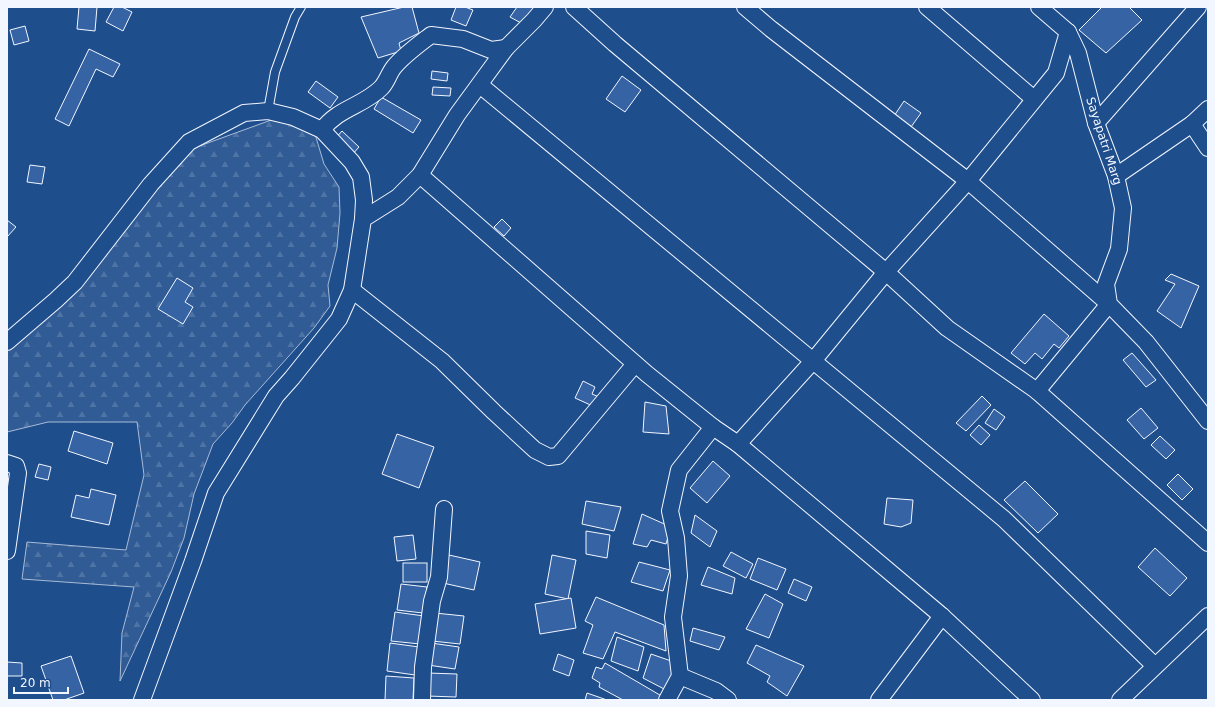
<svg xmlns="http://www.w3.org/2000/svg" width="1215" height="707" viewBox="0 0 1215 707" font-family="'DejaVu Sans',sans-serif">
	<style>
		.forest { fill: url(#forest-firs); stroke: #a8bbd7 }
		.building { fill: #3563a3; stroke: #f2f6ff }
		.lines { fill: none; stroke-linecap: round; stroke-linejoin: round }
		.service-casing { stroke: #f2f6ff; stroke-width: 10 }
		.minor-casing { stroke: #f2f6ff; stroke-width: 18 }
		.service { stroke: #1f4e8c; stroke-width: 8 }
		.minor { stroke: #1f4e8c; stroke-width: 16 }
		.labels { text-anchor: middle; stroke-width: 3; stroke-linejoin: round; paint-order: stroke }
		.street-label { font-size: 12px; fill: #f2f6ff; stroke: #1f4e8c }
	</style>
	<defs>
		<pattern id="forest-firs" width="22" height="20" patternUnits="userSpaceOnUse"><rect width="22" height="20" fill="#305b95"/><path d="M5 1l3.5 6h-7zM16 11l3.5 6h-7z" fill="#4e73a5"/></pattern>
	</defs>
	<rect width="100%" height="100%" fill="#1f4e8c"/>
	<!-- forest -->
	<path class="forest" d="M274 119 315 134 324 164 339 187 340 213 337 248 328 285 330 306 314 328 245 405 232 423 213 444 194 494 184 538 171 572 120 681 122 633 134 587 22 579 27 542 126 550 144 475 137 422H48L7 432V346L114 245 159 187 194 148Z"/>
	<!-- building -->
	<g class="building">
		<path d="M79 7H97L95 31 77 29Z"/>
		<path d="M114 7H122L132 12 123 31 106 22Z"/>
		<path d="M404 7H412L419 33 399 43 401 51 378 58 361 17Z"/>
		<path d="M456 7H465L473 10 466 26 451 20Z"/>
		<path d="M517 7H532L535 10 521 23 510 17Z"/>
		<path d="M1102 7H1129L1142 20 1106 53 1079 30Z"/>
		<path d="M25 26 29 41 14 45 10 30Z"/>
		<path d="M89 49 120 64 113 77 96 69 69 126 55 119Z"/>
		<path d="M432 71 448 73 447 81 431 79Z"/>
		<path d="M622 76 641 90 625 112 606 99Z"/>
		<path d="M316 81 338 97 330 108 308 92Z"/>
		<path d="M433 87 451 88 450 96 432 95Z"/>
		<path d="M381 97 421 120 413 133 374 109Z"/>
		<path d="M904 101 921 113 911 127 894 116Z"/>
		<path d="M342 131 359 147 351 156 334 140Z"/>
		<path d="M30 165 45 167 42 184 27 182Z"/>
		<path d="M502 219 511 228 504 236 494 227Z"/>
		<path d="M7 220 16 227 7 237Z"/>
		<path d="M1171 274 1199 286 1181 328 1157 311 1175 284 1165 280Z"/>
		<path d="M177 278 193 288 185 302 193 307 183 324 158 309Z"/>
		<path d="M1044 314 1069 336 1059 348 1054 344 1042 359 1035 353 1025 364 1011 353Z"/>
		<path d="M1132 353 1156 380 1146 387 1123 360Z"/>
		<path d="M583 381 595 387 592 394 599 397 595 407 575 398Z"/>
		<path d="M982 396 991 405 966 431 956 423Z"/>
		<path d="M645 402 666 406 669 434 643 432Z"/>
		<path d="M1141 408 1158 428 1144 439 1127 420Z"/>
		<path d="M994 409 1005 417 996 430 985 423Z"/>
		<path d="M979 425 990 435 981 445 970 435Z"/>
		<path d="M74 431 113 443 107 464 68 451Z"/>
		<path d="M397 434 434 447 419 488 382 474Z"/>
		<path d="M1160 436 1175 450 1166 459 1151 445Z"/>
		<path d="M713 461 730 476 707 503 690 488Z"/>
		<path d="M39 464 51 467 48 480 35 477Z"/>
		<path d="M1178 474 1193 489 1182 500 1167 485Z"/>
		<path d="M1025 481 1058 514 1038 533 1004 500Z"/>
		<path d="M91 489 116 495 109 525 71 517 76 495 89 498Z"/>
		<path d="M887 498 913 500 911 523 901 527 884 524Z"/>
		<path d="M586 501 621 507 614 531 582 524Z"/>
		<path d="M642 514 671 527 666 544 651 540 647 547 633 544Z"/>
		<path d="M695 515 717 531 710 547 691 533Z"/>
		<path d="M586 531 610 535 607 558 586 554Z"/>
		<path d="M413 535 416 559 397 561 394 537Z"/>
		<path d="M1155 548 1187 578 1170 596 1138 567Z"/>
		<path d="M731 552 753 564 746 578 723 566Z"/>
		<path d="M449 555 480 562 474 590 443 583Z"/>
		<path d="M552 555 576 560 568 599 545 594Z"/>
		<path d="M758 558 786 569 777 590 750 579Z"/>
		<path d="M639 562 670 570 663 591 631 582Z"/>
		<rect x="403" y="563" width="24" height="19"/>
		<path d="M708 567 735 578 732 594 701 585Z"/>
		<path d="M794 579 812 587 806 601 788 593Z"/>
		<path d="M401 584 427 587 423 613 397 610Z"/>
		<path d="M765 594 783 604 769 638 746 629Z"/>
		<path d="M596 597 664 625 666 651 615 632 603 659 583 653 593 625 585 621Z"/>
		<path d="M571 598 576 628 540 634 535 604Z"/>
		<path d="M395 612 424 616 420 644 391 641Z"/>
		<path d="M435 613 464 616 460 644 432 641Z"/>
		<path d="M693 628 725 637 719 650 690 641Z"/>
		<path d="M617 637 644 647 638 671 611 661Z"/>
		<path d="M390 643 419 647 415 675 387 671Z"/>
		<path d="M431 643 459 647 455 669 428 665Z"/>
		<path d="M756 645 804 666 787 696 767 682 770 676 747 663Z"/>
		<path d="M558 654 574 660 569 676 553 670Z"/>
		<path d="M651 654 677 663 666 690 643 678Z"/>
		<path d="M71 656 84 693 64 700H53L41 666Z"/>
		<path d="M7 662 22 663V676H7Z"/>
		<path d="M605 663 665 698 663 700H623L599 687 600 683 592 678 596 667 602 669Z"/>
		<path d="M428 673 457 674 456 697 427 696Z"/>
		<path d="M386 676 414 678 413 700H385Z"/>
		<path d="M587 693 607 700H585Z"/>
	</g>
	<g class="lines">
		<!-- service casing -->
		<g class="service-casing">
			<path id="service" d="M268 111 275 72 295 17 301 7"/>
		</g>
		<!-- minor casing -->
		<g class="minor-casing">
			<g id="minor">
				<path d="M574 7 615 44 886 272 947 328 1037 391 1208 543"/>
				<path d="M745 7 771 29 968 181 1109 304 1037 391"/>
				<path d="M927 7 1034 99"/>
				<path d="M1039 7 1068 32 1078 53 1096 123 1116 176 1123 208 1119 249 1106 284 1109 304 1146 342 1208 421"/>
				<path d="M480 85 1004 519 1155 666"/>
				<path d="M1096 123 1198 7"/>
				<path d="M1192 124 1208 148"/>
				<path d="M322 130C338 108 363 106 381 88 387 82 389 73 394 67 404 55 418 45 431 35L463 39 491 50 506 48"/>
				<path d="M420 175 647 374 713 427 738 444 942 616 1032 700"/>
				<path d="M1116 176 1192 124 1208 109"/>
				<path d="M352 290 442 361 494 412 535 450 549 457 558 456 635 364"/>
				<path d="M7 342 56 300 75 282 151 184 189 142 244 113 268 111 293 117 322 130 352 162 361 177 364 200 363 219"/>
				<path d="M738 444 813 361 886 272 968 181 1056 73 1068 32"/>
				<path d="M7 463 16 466 18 473 7 551"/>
				<path d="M680 676 716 691 728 700"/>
				<path d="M142 700 193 561 216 493 276 396 292 378 339 319 352 290 363 219 398 197 420 175 457 115 506 48 534 20 545 7"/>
				<path d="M422 700 423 667 432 601 439 577 444 509"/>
				<path d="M667 700 680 676 673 617 679 576 676 538 670 511 679 470 713 427"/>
				<path d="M879 700 942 616"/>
				<path d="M1120 700 1208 616"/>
			</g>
		</g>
		<!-- service -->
		<use href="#service" class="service"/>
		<!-- minor -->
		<use href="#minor" class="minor"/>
	</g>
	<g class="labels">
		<!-- street labels -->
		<g class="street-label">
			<text transform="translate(1104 141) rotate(72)" y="4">Sayapatri Marg</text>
		</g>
	</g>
	<!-- border -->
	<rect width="1215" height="707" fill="none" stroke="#f2f6ff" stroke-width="16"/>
	<!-- scale -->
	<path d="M14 687v6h54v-6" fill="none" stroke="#f2f6ff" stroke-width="2"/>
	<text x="20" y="687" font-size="12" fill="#f2f6ff" stroke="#1f4e8c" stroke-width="3" paint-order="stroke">20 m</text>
</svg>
